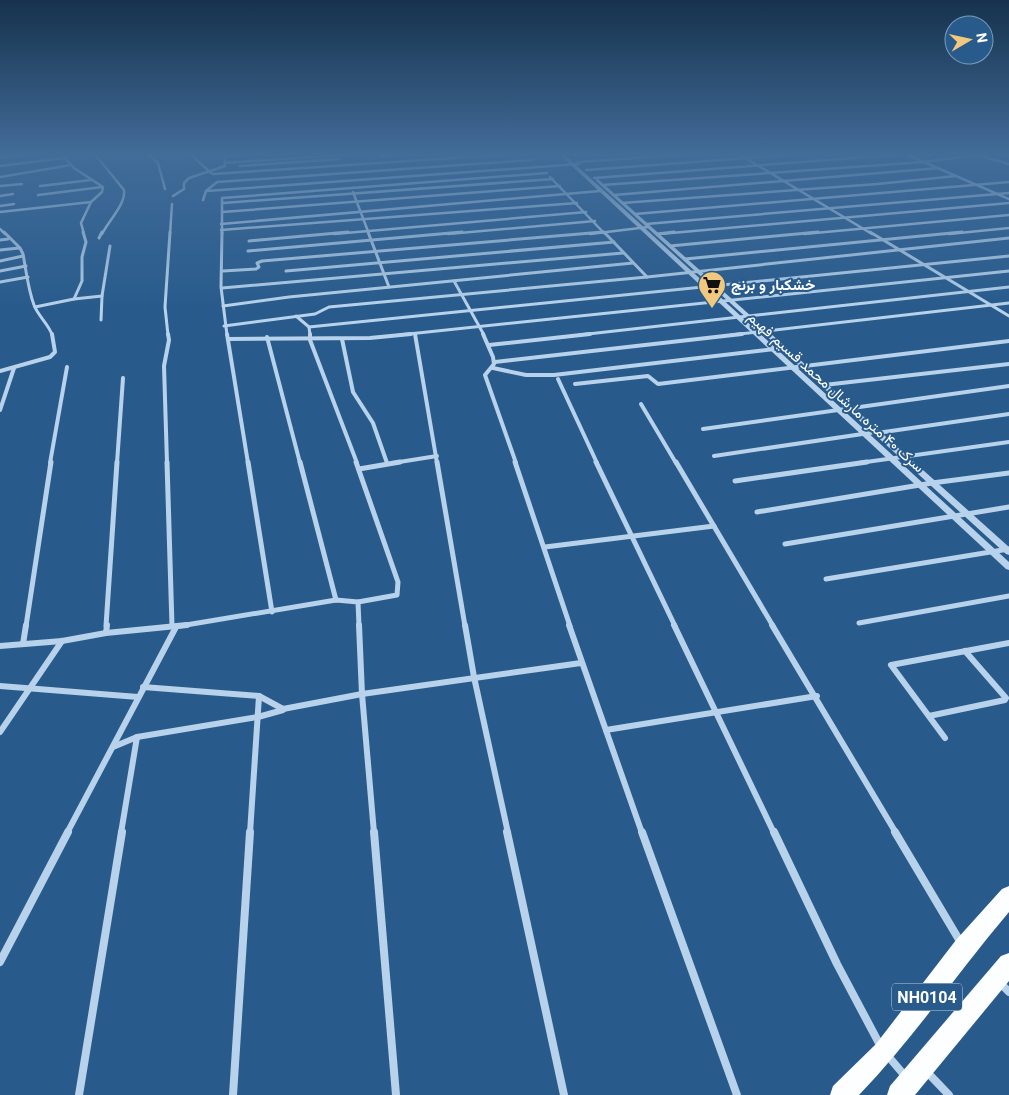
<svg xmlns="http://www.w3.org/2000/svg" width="1009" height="1095" viewBox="0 0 1009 1095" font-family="Roboto,Vazirmatn,sans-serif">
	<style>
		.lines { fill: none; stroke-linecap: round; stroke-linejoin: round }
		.minor-far5 { stroke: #b7d2ea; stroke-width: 2.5 }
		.minor-far4 { stroke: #b7d2ea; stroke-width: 3 }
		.minor-far3 { stroke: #b7d2ea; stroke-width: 4 }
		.minor-far2 { stroke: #b7d2ea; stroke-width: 5 }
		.minor-far1 { stroke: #b7d2ea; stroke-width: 6 }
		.minor { stroke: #b7d2ea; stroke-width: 8 }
		.tertiary { fill: #b7d2ea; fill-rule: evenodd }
		.trunk { fill: #fcfeff; fill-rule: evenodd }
		.labels { text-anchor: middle; stroke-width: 4; stroke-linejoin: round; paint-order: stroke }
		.far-poi-label { font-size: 15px; font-weight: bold; fill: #fff; stroke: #285b8c; text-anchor: start }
		.far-street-label { font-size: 15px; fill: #fff; stroke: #285b8c }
		.shield { fill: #285b8c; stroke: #becedc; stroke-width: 1 }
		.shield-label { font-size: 16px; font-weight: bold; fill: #fff }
	</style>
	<rect width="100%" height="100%" fill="#285b8c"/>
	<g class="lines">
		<!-- minor-far5 -->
		<g class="minor-far5">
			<path d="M61 153 74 168 103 187 102 192 91 202 81 223 84 234"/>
			<path d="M94 153 124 190C126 204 109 220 102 234"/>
			<path d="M147 153 158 163 165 189"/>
			<path d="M189 153 211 173"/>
			<path d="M737 153 872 234"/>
			<path d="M971 153 1009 164"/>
			<path d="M998 153 1009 156"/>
			<path d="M570 155 600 153"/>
			<path d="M908 155 1009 199"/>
			<path d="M225 156 266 153"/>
			<path d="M380 156 414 153"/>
			<path d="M0 158 35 153"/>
			<path d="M577 162 706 153"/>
			<path d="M225 163 369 153"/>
			<path d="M0 166 64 158"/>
			<path d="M240 166 339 159"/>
			<path d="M586 170 813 153"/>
			<path d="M213 174 527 153"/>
			<path d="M0 177 71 165"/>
			<path d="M550 177 605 234"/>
			<path d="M594 178 919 153"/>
			<path d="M602 185 923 162 978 155"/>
			<path d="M0 186 22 184"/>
			<path d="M40 186 91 180"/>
			<path d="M206 191 579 164"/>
			<path d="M353 192 369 234"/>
			<path d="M38 195 102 187"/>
			<path d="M614 195 939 168"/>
			<path d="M0 196 13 194"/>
			<path d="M173 196 184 189V183L189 178 225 166V153"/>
			<path d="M203 200 206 191 217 182 533 160"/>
			<path d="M223 203 553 179"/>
			<path d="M622 203 877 184 956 176"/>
			<path d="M0 206 14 204"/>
			<path d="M0 212 91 202"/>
			<path d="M222 212 560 186"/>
			<path d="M635 214 1009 182"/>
			<path d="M221 224 600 191"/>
			<path d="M646 224 1009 193"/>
			<path d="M0 229 5 234"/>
			<path d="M221 230 577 203"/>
			<path d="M170 234 172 204"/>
			<path d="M222 234V198L547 173"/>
			<path d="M334 234 586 212"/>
			<path d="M448 234 595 221"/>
			<path d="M590 234 648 227"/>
			<path d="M660 234 1009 203"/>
			<path d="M804 234 1009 215"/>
			<path d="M949 234 1009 228"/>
		</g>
		<!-- minor-far4 -->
		<g class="minor-far4">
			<path d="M4 232 20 248 23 254C26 270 28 289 34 305 38 316 50 326 52 335"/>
			<path d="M222 232 221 287 227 335"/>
			<path d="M368 232 389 287"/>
			<path d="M604 232 647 277"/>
			<path d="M870 232 1009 316"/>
			<path d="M657 234 674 232"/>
			<path d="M99 238 102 232"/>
			<path d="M0 240 8 239"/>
			<path d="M249 241 348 232"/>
			<path d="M670 246 818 232"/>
			<path d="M0 250 19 248"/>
			<path d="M248 251 462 232"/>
			<path d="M685 259 962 232"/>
			<path d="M0 261 23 256"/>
			<path d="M0 271 26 266"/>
			<path d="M223 271 256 269 259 267 257 263 262 261 603 232"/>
			<path d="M286 271 614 242"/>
			<path d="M454 281 484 335"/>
			<path d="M0 282 28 277"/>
			<path d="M222 288 623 253"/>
			<path d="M74 299 102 296"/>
			<path d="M223 306 289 297 633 263"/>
			<path d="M35 307 74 299 82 281V257L86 242 83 232"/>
			<path d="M296 316 309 327 310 335"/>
			<path d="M101 320 102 296 110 246"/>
			<path d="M224 326 315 314 329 307 647 277 1009 238"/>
			<path d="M309 327 1009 256"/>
			<path d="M168 335 165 307 170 232"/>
			<path d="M399 335 1009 271"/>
			<path d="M579 335 1009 287"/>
			<path d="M731 335 1009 303"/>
		</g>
		<!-- minor-far3 -->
		<g class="minor-far3">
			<path d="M227 334 248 463"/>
			<path d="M310 334V340L357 463"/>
			<path d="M415 334 437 463"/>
			<path d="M483 334 493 357 494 364 485 375 516 463"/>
			<path d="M267 337 300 463"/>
			<path d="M228 339 370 338 411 334"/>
			<path d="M342 339 353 392 373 423 387 463"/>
			<path d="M489 345 590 334"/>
			<path d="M495 362 742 334"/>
			<path d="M493 368 526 375H554L783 348"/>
			<path d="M0 371 50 357 55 352 52 334"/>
			<path d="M558 379 597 463"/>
			<path d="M575 384 648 376 658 384 1009 341"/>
			<path d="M824 385 1009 364"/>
			<path d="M641 404 676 463"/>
			<path d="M0 410 14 368"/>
			<path d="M703 429 1009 386"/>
			<path d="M877 433 1009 414"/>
			<path d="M714 456 876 432"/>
			<path d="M50 463 67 367"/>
			<path d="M117 463 123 378"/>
			<path d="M167 463 164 366 169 340 168 334"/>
			<path d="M393 463 437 456"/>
			<path d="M859 463 1009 442"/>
		</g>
		<!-- minor-far2 -->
		<g class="minor-far2">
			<path d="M167 462 172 626"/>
			<path d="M248 462 272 612"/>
			<path d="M300 462 336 600"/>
			<path d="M356 462 398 582 397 595 358 602"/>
			<path d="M437 462 465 626"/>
			<path d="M515 462 570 626"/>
			<path d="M596 462 675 626"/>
			<path d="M676 462 773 626"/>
			<path d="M359 469 400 462"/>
			<path d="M735 481 867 462"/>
			<path d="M757 512 932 483 1009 473"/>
			<path d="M785 544 1009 507"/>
			<path d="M545 547 714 526"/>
			<path d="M826 579 1009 549"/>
			<path d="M859 623 1009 596"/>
			<path d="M26 626 51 462"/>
			<path d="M106 626 117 462"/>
			<path d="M180 626 336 600 358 602 359 626"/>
		</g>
		<!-- minor-far1 -->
		<g class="minor-far1">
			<path d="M359 625 362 694 374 833"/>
			<path d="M465 625 474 677 508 833"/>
			<path d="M569 625 642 833"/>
			<path d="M674 625 774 833"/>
			<path d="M772 625 896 833"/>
			<path d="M106 633 107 625"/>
			<path d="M23 644 26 625"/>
			<path d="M0 646 62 641 106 633 187 625"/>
			<path d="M0 686 138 697"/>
			<path d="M143 687 259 696 283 709 362 694 581 663"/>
			<path d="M929 716 1005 700 1006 698 965 651"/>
			<path d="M606 730 817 696"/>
			<path d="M0 732 62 641"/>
			<path d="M137 737 258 717 283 710"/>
			<path d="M945 738 891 665 1009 643"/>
			<path d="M113 747 137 737 121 833"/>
			<path d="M67 833 176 627"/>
			<path d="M250 833 259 696"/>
		</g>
		<!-- minor -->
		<g class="minor">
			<path d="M374 832 396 1095"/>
			<path d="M507 832 564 1095"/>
			<path d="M642 832 737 1095"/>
			<path d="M774 832 837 964 881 1047"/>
			<path d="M895 832 961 943"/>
			<path d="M0 962 68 832"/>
			<path d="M1000 983 1009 992"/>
			<path d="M888 1056 905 1076"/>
			<path d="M927 1072 949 1095"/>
			<path d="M79 1095 122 832"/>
			<path d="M233 1095 250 832"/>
		</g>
		<!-- tertiary -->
		<g class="tertiary">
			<path d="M558 153H563L1009 562V570L1006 569Z"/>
			<path d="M596 179H598L1009 547V555L1006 554 596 181Z"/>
		</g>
		<!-- trunk -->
		<g class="trunk">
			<path d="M1009 886V912C958 972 914 1038 859 1095H830L833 1086 876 1044 956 940 1002 889Z"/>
			<path d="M1009 953V981L915 1095H887L890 1086 1001 956Z"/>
		</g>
	</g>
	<!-- sky -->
	<linearGradient id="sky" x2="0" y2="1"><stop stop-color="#16324d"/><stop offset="0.5" stop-color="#426c99"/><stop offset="1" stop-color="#426c99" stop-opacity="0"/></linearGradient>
	<rect width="1009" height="307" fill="url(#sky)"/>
	<!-- icons -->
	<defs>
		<g id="supermarket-pin" transform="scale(1.4375)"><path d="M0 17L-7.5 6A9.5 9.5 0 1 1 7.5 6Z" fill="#f1c87d" stroke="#285b8c"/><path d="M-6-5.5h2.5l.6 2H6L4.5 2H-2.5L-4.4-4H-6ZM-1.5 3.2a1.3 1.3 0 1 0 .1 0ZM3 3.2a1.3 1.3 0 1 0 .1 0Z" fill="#111"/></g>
	</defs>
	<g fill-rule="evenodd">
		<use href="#supermarket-pin" x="712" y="285"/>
	</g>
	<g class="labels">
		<!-- far-poi labels -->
		<g class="far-poi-label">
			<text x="731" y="290">خشکبار و برنج</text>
		</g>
		<!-- far-street labels -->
		<g class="far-street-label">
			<text transform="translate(836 392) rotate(42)" y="5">سرک ۴۰ متره مارشال محمد قسیم فهیم</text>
		</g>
		<!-- shield labels -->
		<rect class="shield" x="892" y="983.5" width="70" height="27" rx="4"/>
		<g class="shield-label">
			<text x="927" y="1003">NH0104</text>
		</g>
	</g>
	<!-- north arrow -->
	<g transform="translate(969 40) rotate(81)"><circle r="24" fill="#285b8c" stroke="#7e9dba"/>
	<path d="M0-4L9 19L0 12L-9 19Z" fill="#f1c87d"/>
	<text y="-8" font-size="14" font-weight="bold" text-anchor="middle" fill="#ffffff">N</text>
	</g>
</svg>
